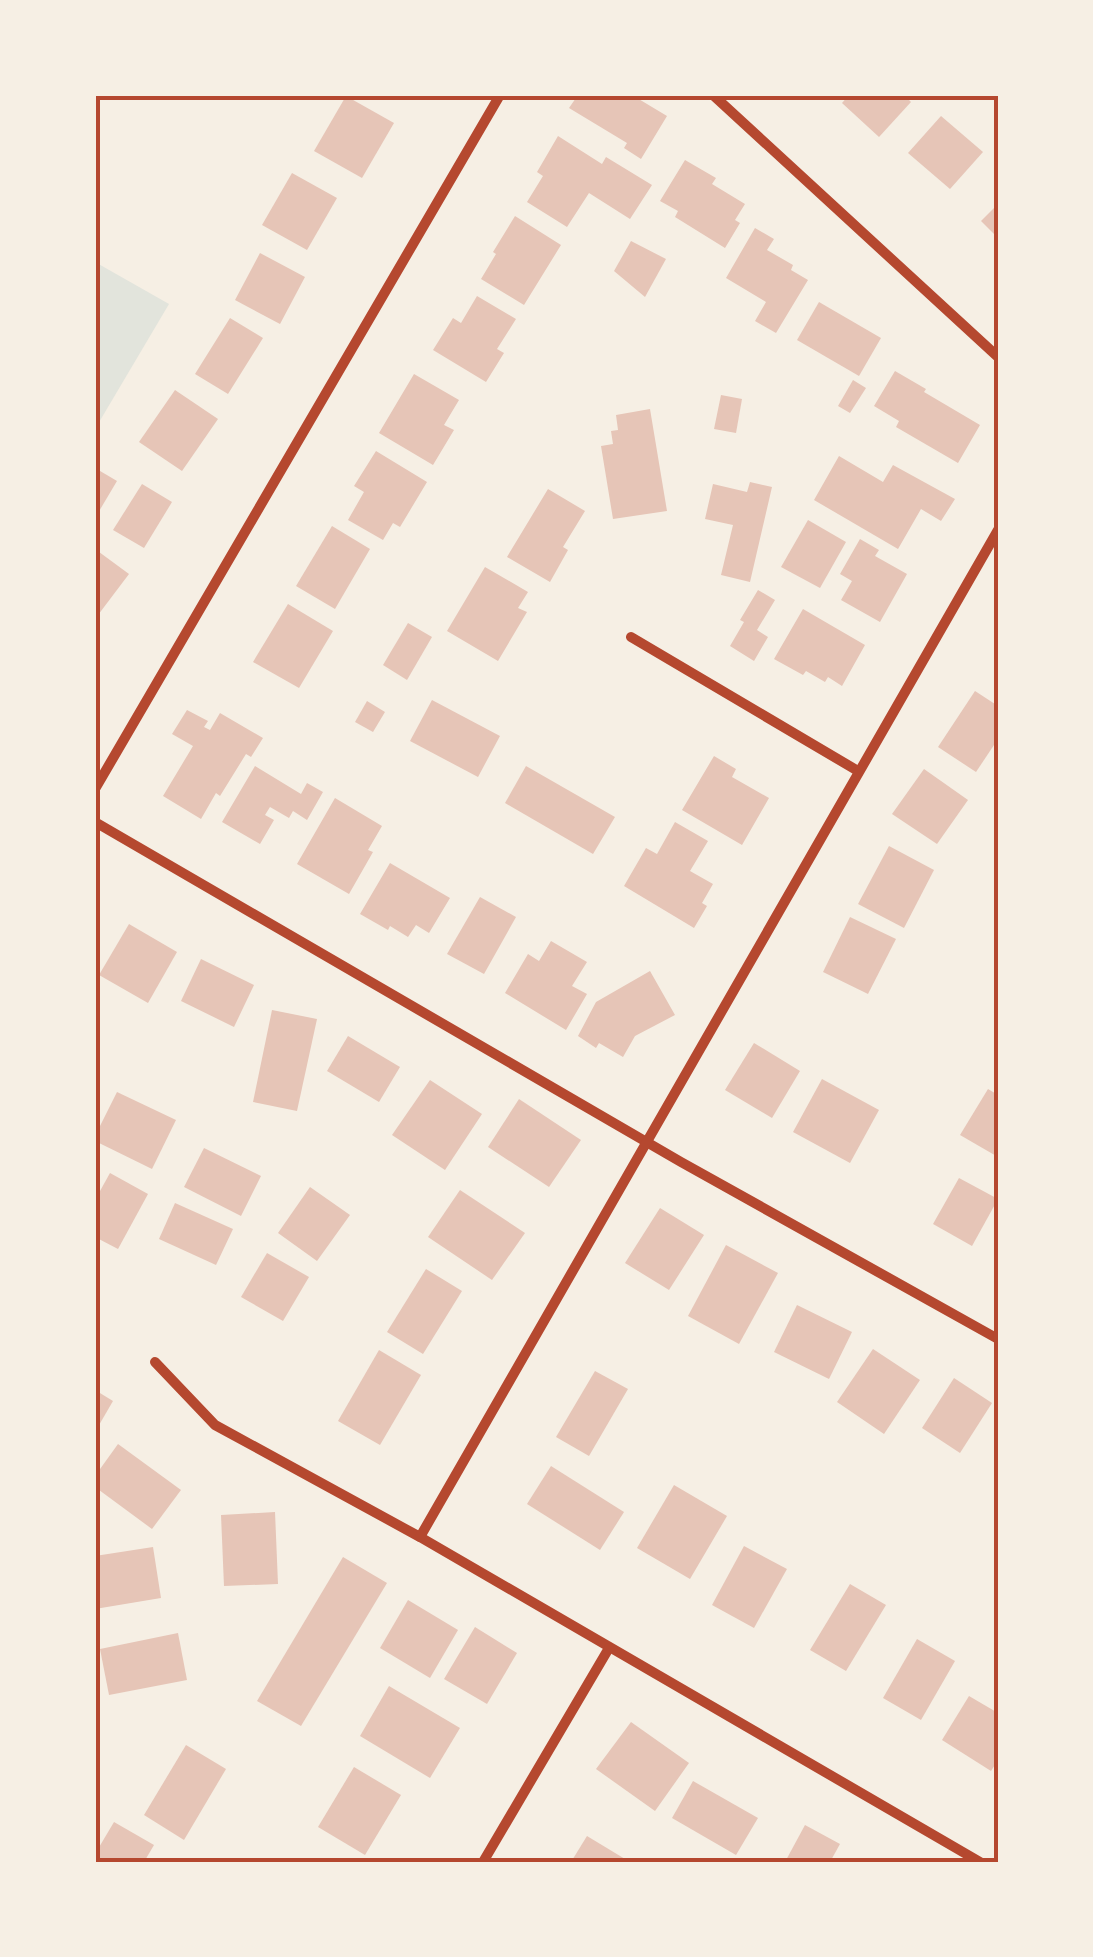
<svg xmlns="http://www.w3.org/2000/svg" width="1093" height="1957" viewBox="0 0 1093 1957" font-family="Cabin,sans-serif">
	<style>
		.green { fill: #e2e4dc }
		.building { fill: #e6c5b7 }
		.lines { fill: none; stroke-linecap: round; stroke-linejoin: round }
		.minor { stroke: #b5482f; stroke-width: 10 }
		.neatline { fill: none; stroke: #b5482f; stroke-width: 4 }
	</style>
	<rect width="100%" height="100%" fill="#f6efe4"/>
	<!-- green -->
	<path class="green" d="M95 262 169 304 95 429Z"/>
	<!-- building -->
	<g class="building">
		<path d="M578 95H632L667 116 641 159 624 148 627 143 569 108Z"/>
		<path d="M849 95H904L911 102 879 137 842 103Z"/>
		<path d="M346 96 394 123 362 178 314 151Z"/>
		<path d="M941 116 983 152 950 189 908 153Z"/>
		<path d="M558 136 602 164 606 157 652 185 630 219 589 193 567 227 527 202 543 176 537 172Z"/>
		<path d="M685 160 716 178 712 184 745 204 735 220 740 223 725 248 675 217 678 211 660 201Z"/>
		<path d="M292 173 337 198 307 250 262 225Z"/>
		<path d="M998 204V238L981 221Z"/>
		<path d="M515 216 561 245 524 305 481 279 496 254 493 252Z"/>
		<path d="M755 228 774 239 767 250 793 265 791 270 808 280 776 333 755 321 766 302 726 278Z"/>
		<path d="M631 241 666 259 645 297 614 271Z"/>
		<path d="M260 253 305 277 280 324 235 300Z"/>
		<path d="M477 296 516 319 497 349 504 353 486 382 433 350 453 318 461 323Z"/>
		<path d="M819 302 881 338 859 376 797 340Z"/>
		<path d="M230 318 263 338 228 394 195 374Z"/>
		<path d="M895 371 926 389 924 392 980 425 958 463 896 427 899 421 874 406Z"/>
		<path d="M414 374 459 400 444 425 454 430 433 465 379 433Z"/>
		<path d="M853 380 866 388 850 413 838 406Z"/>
		<path d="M175 390 218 419 182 471 139 442Z"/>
		<path d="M721 395 742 399 736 433 714 429Z"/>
		<path d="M650 409 667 511 613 519 601 446 613 444 611 431 618 430 616 415Z"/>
		<path d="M376 451 427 482 400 527 393 523 383 540 348 520 364 492 354 486Z"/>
		<path d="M839 456 883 482 893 465 955 499 941 521 921 509 898 549 814 500Z"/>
		<path d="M95 468 117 481 95 518Z"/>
		<path d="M750 482 772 487 750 582 721 575 733 525 705 519 713 484 747 492Z"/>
		<path d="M142 484 172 502 144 548 113 530Z"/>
		<path d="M548 489 585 511 563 547 568 550 550 582 507 557Z"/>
		<path d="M808 520 846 542 820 588 781 567Z"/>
		<path d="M332 526 370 549 335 609 296 586Z"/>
		<path d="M860 539 879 550 875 556 907 574 880 622 841 600 852 581 840 574Z"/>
		<path d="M95 549 129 574 95 619Z"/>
		<path d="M485 567 528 592 518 608 527 612 498 661 447 631Z"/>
		<path d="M758 590 775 600 757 630 768 637 754 661 730 646 744 622 740 620Z"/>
		<path d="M288 604 333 631 299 688 253 662Z"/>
		<path d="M803 609 865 645 842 686 828 677 825 682 806 671 803 675 774 659Z"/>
		<path d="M408 623 432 637 407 680 383 665Z"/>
		<path d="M975 691 998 706V739L976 772 938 747Z"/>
		<path d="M432 700 500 736 478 777 410 741Z"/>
		<path d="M367 701 385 712 373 732 355 722Z"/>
		<path d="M187 710 208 721 204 727 210 730 220 713 263 738 251 757 246 754 220 796 216 793 201 819 163 796 193 746 172 734Z"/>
		<path d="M714 756 736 769 732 777 769 798 742 845 682 810Z"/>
		<path d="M255 766 301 794 307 783 323 792 307 820 293 811 289 818 270 807 265 815 274 820 260 844 222 822Z"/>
		<path d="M526 766 615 817 593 854 505 803Z"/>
		<path d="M924 769 968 800 937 844 892 814Z"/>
		<path d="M335 798 382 826 368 850 373 852 349 894 297 864Z"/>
		<path d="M675 822 708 841 690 871 713 884 702 903 707 906 694 928 624 886 646 848 657 854Z"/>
		<path d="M889 846 934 870 904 928 858 904Z"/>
		<path d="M390 863 450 898 429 933 416 925 408 937 390 926 388 930 360 914Z"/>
		<path d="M480 897 516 917 484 974 447 954Z"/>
		<path d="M850 917 896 939 868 994 823 972Z"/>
		<path d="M129 924 177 952 148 1003 99 975Z"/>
		<path d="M551 941 587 962 572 986 587 994 566 1030 505 993 528 954 539 961Z"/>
		<path d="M201 959 254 985 234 1027 181 1001Z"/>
		<path d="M650 971 675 1015 635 1036 623 1057 599 1043 596 1048 578 1036 596 1002Z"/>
		<path d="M272 1010 317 1019 297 1111 253 1102Z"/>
		<path d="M348 1036 400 1067 379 1102 327 1071Z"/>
		<path d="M754 1043 800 1071 772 1118 725 1090Z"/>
		<path d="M822 1079 879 1110 850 1163 793 1132Z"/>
		<path d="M430 1080 482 1114 445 1170 392 1135Z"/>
		<path d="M988 1089 998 1095V1157L960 1135Z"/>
		<path d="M117 1092 176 1120 152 1169 95 1141V1136Z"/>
		<path d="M519 1099 581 1140 549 1187 488 1147Z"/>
		<path d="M204 1148 261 1176 241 1216 184 1187Z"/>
		<path d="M110 1173 148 1194 118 1249 95 1237V1200Z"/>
		<path d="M959 1178 998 1199 972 1246 933 1224Z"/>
		<path d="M310 1187 350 1215 317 1261 278 1233Z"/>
		<path d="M460 1190 525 1233 492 1280 428 1237Z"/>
		<path d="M175 1203 233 1229 216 1265 159 1239Z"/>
		<path d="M660 1208 704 1235 669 1290 625 1263Z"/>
		<path d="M726 1245 778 1273 739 1344 688 1316Z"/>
		<path d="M267 1253 309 1277 283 1321 241 1297Z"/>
		<path d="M426 1269 462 1291 423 1354 387 1332Z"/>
		<path d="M797 1305 852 1332 829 1379 774 1352Z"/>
		<path d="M873 1349 920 1380 884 1434 837 1402Z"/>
		<path d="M379 1350 421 1375 380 1445 338 1421Z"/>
		<path d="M595 1371 628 1389 589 1456 556 1437Z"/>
		<path d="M954 1378 992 1403 960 1453 922 1428Z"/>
		<path d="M95 1390 113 1401 95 1432Z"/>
		<path d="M118 1444 181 1490 152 1529 95 1487V1476Z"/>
		<path d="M551 1466 624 1512 600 1550 527 1504Z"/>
		<path d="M674 1485 727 1516 690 1579 637 1548Z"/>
		<path d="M275 1512 278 1584 224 1586 221 1515Z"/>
		<path d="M744 1546 787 1569 754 1628 712 1605Z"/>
		<path d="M153 1547 161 1598 95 1609V1556Z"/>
		<path d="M343 1557 387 1583 301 1726 257 1701Z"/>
		<path d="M850 1584 886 1605 846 1671 810 1650Z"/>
		<path d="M408 1600 458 1630 430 1678 380 1648Z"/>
		<path d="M475 1627 517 1653 487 1704 444 1679Z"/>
		<path d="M178 1633 187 1680 109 1695 100 1649Z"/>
		<path d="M917 1639 955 1661 921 1720 883 1698Z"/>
		<path d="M389 1686 460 1728 430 1778 360 1736Z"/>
		<path d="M969 1696 998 1713V1760L991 1771 942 1740Z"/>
		<path d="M631 1722 689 1763 655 1811 596 1769Z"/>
		<path d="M186 1745 226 1769 184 1840 144 1815Z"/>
		<path d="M354 1767 401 1795 365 1855 318 1827Z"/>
		<path d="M693 1781 758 1818 736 1855 672 1818Z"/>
		<path d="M114 1822 154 1845 144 1862H95V1854Z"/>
		<path d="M805 1825 840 1844 830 1862H785Z"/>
		<path d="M587 1836 630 1862H571Z"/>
	</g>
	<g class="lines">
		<!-- minor -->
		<g class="minor">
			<path d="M713 95 998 357"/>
			<path d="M631 637 858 771"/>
			<path d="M95 789 500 95"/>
			<path d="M95 822 681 1162 998 1339"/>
			<path d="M155 1362 215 1425 420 1537 980 1862"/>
			<path d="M420 1537 998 530"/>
			<path d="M483 1862 609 1648"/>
		</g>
	</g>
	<!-- border -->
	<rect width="1093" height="1957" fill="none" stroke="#f6efe4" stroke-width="195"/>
	<rect x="98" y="98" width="898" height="1762" class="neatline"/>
</svg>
